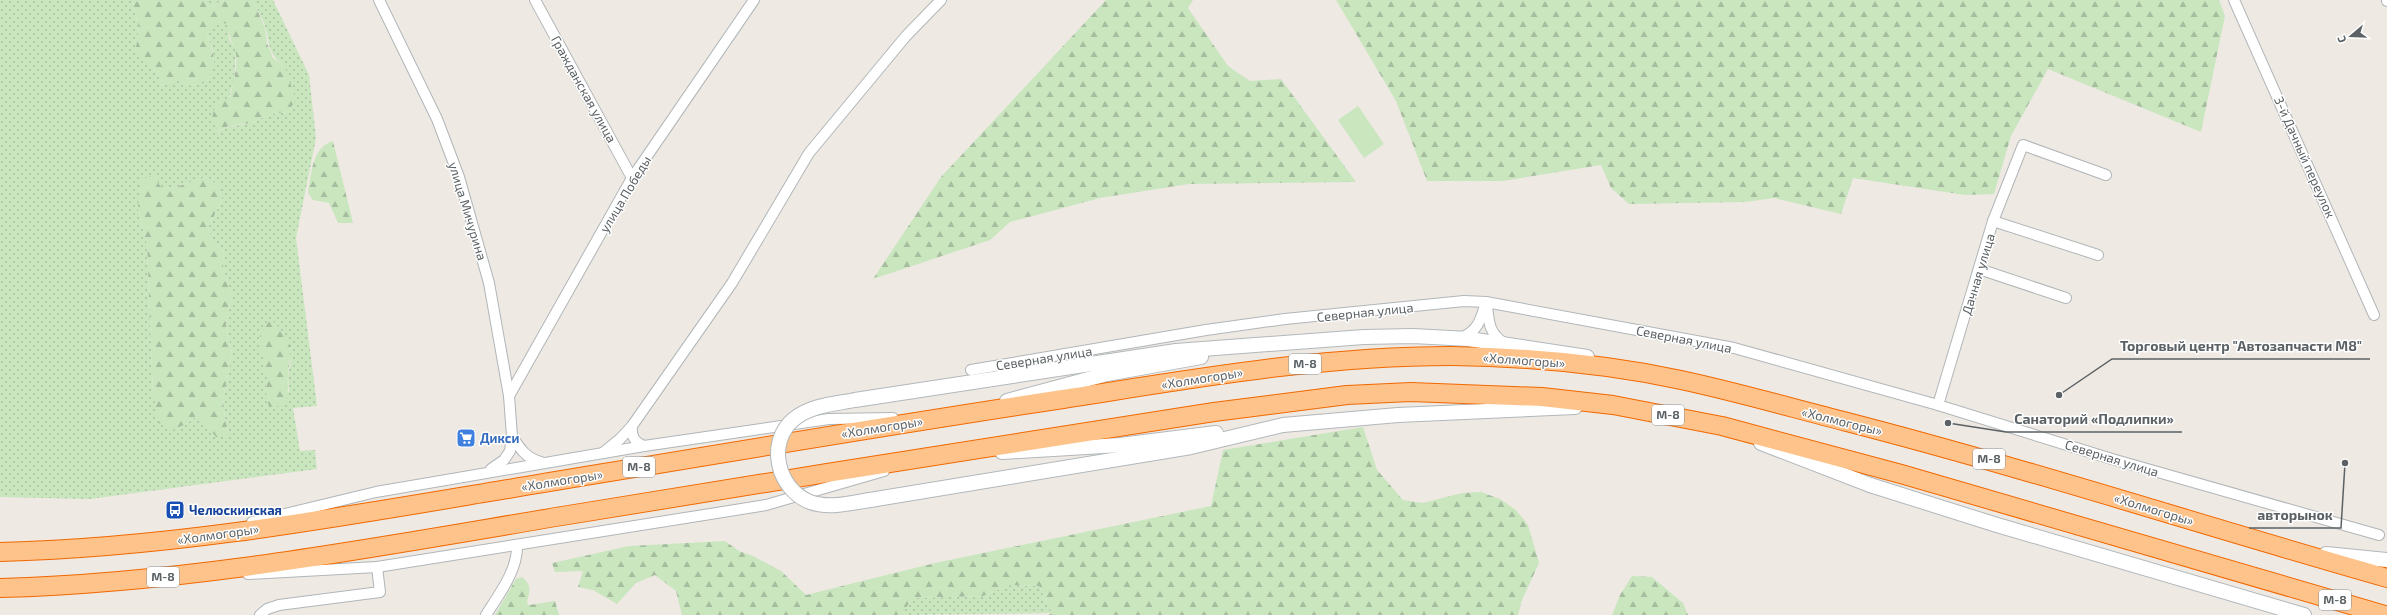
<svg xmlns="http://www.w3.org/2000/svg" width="2387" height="615" viewBox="0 0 2387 615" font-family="'Exo 2',sans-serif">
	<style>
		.grass { fill: url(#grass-dots); fill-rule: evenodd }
		.forest { fill: url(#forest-firs) }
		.pitch { fill: #c9e6bf }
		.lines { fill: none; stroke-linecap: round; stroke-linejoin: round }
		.street-casing { stroke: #b1b6b8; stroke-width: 12 }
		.secondary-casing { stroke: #b2b8bb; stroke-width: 16 }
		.highway-casing { stroke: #f16800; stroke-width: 20 }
		.street { stroke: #fff; stroke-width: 10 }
		.secondary { stroke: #fff; stroke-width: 14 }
		.highway { stroke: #fec38a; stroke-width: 18 }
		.secondary-bridge-casing { stroke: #b2b8bb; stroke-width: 16; stroke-linecap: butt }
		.secondary-bridge { stroke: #fff; stroke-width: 14 }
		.labels { text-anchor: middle; stroke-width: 3; stroke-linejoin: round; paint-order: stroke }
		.shield { fill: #fff; stroke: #8c9092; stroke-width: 1 }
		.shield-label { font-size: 12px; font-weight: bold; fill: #5b6164 }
		.street-label { font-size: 13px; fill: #5b6164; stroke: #fff }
		.shop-label { font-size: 13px; font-weight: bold; fill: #366cbe; stroke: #fff; text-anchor: start }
		.transit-label { font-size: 13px; font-weight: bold; fill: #164399; stroke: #fff; text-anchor: start }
		.leader { fill: none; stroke: #5b6164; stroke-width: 1.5 }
		.callout-dot { fill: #5b6164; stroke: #fff; stroke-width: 1.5 }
		.callout-label { font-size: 14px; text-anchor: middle; font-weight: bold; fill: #5b6164; stroke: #fff; stroke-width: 3; stroke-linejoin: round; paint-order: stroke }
	</style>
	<defs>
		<pattern id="grass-dots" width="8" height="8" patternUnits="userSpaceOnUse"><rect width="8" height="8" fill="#c9e6bf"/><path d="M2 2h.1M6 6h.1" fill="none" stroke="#a6be9f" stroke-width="1.8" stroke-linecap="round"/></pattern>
		<pattern id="forest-firs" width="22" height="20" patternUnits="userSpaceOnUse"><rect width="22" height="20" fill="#c9e6bf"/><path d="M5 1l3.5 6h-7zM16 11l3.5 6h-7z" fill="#a6be9f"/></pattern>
	</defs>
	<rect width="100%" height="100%" fill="#eee9e3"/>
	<!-- grass -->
	<g class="grass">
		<path d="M0 0H133C133 10 137 15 138 24 140 34 137 44 135 53L156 72 163 85 178 80 192 86 207 82C216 63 216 55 207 35L215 21 229 24V38L236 51 234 81 218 132C231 124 231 127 245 124 263 122 263 111 287 113L285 67C269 54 270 48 266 29 263 19 257 9 253 0H273L309 75 316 138 296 238 317 406 293 408 300 451 315 450 317 469 90 499 0 497ZM154 176 161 189 176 187 207 177 219 186 222 200 208 228 213 241 224 252 223 267 232 296 226 324 232 354 223 399 225 420 229 434 198 415 186 424 153 394 147 244 138 209ZM291 360 288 376 289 392 266 393 267 378Z"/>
		<path d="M204 0H224L209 7Z"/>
		<path d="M1010 585 1039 586 1052 613 902 615 912 598 983 596Z"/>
	</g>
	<!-- forest -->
	<g class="forest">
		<path d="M133 0H204L209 7 224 0H253L265 28 267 43 273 58 285 67 296 100 287 113C263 111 263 122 244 124 230 126 231 124 217 132L212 119 215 104 230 97C233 86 239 61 235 50 231 37 229 40 229 24L215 22 207 35C215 56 217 63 207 82L192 86 178 80 163 85 156 72 134 53C137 43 140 34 138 24 137 15 133 10 133 0Z"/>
		<path d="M1106 0H1193L1188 8 1228 66 1250 81 1281 79 1356 182 1189 184 1100 198 1010 222 990 240 873 279 941 177Z"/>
		<path d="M1336 0H2219L2225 16 2201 132 2048 69 2011 136 1994 194 1965 195 1853 178 1841 214 1774 198 1745 202 1629 204 1611 188 1601 165 1503 181H1427L1396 101Z"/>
		<path d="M333 141 353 223H338L329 203 313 200 308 193C311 175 312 147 333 141Z"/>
		<path d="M154 176 162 189 176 187 207 177 219 186 222 200 208 228 213 241 224 252 223 267 232 296 226 324 232 354 223 399 225 420 229 434 217 438 198 415 186 424 172 430 159 423 153 394 147 244 138 209 140 179Z"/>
		<path d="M271 319C296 345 291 343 288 375 287 390 290 391 284 406L269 407 266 393 267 378 261 350 260 334Z"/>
		<path d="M1363 427 1377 470 1403 500 1423 503 1462 493 1481 492 1500 499 1516 510 1528 525 1539 563 1522 600 1518 615H1048L1052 613 1039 586 1010 585 983 596 912 598 902 615H682L676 591 655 575 636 583 617 604 593 590 578 587 583 571 555 572 552 563 629 546 725 541 739 551 753 556 781 571 806 595 935 563 1211 506 1223 450Z"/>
		<path d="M1632 576 1652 577 1683 603 1688 615H1612L1620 595Z"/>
		<path d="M522 577C533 586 529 591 527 603L529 605 555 601 559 615H495L516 579Z"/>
	</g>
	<!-- pitch -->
	<path class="pitch" d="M1358 106 1384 144 1364 158 1338 120Z"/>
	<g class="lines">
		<!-- street casing -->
		<g class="street-casing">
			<g id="street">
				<path d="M379 0 437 119 459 177 489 283 509 396 512 436 510 451 504 460 491 469"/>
				<path d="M535 0 632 178"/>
				<path d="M2234 0 2374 315"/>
				<path d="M2387 0V1"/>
				<path d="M1993 221 2098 255"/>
				<path d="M1979 269 2066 298"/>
				<path d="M1487 306C1489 323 1489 333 1504 343"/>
				<path d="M1460 338C1478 332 1481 319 1486 302"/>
				<path d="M971 370 1206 330 1285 319 1464 301 1486 302 1734 348 1938 405 2112 459 2379 535"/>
				<path d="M509 396 632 178 754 0"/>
				<path d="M1938 405 1993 221 2023 145 2106 175"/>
				<path d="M632 426C631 436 634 442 644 446"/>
				<path d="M512 436C520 449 526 458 541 462"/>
				<path d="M604 452 620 439 632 426 732 283 809 153 906 36 941 0"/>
				<path d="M252 522 376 492 644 446 829 419 893 418"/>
				<path d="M248 574 377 567 704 515 766 505 884 471"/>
				<path d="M260 615 267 609 279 605 380 592 377 567"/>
				<path d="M486 615C499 594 518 570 517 545"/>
			</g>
		</g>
		<!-- secondary casing -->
		<g class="secondary-casing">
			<g id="secondary">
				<path d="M855 400 1176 351 1364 337 1413 336 1469 339 1587 357"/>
				<path d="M1007 401 1107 374 1201 357"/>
				<path d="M1761 443 1870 485 1997 525 2304 615"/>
				<path d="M1002 452 1120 445 1216 433"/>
				<path d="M870 500 1191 447 1283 425 1398 415 1575 407"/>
				<path d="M2326 554 2387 560"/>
			</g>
		</g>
		<!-- highway casing -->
		<g class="highway-casing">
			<g id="highway">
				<path d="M0 552C163 548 324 520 484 493 677 461 870 428 1063 399 1192 379 1320 356 1451 356 1528 357 1606 364 1681 380 1737 392 1792 408 1847 422 2029 469 2207 527 2387 578"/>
				<path d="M0 588C189 583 376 547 562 516 779 480 997 446 1214 412L1347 395 1411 392 1542 397 1613 405 1722 426 1901 474 2385 615"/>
			</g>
		</g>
		<!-- street -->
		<use href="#street" class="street"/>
		<!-- secondary -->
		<use href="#secondary" class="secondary"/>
		<!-- highway -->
		<use href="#highway" class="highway"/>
		<!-- secondary-bridge casing -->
		<g class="secondary-bridge-casing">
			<path id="secondary-bridge" d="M855 400C835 404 811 405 794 419 766 442 777 489 810 502 829 509 850 503 870 500"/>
		</g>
		<!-- secondary-bridge -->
		<use href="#secondary-bridge" class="secondary-bridge"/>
	</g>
	<!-- icons -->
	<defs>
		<g id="supermarket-square" transform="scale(1)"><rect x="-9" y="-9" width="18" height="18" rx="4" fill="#3f7fe0" stroke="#fff"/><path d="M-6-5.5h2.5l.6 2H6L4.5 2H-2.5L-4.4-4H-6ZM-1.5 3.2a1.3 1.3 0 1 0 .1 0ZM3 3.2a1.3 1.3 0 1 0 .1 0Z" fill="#fff"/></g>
		<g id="bus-square" transform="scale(1)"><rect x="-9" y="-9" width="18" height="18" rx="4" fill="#1a4fb4" stroke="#fff"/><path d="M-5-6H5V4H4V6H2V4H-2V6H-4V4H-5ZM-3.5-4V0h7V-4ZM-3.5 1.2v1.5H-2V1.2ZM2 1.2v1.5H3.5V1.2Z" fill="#fff"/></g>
	</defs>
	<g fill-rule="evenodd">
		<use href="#supermarket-square" x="466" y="438"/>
		<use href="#bus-square" x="175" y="510"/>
	</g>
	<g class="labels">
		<!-- shield labels -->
		<g class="shield">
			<rect x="1289" y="354" width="32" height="20" rx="3"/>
			<rect x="1652" y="405" width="32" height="20" rx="3"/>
			<rect x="1973" y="449" width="32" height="20" rx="3"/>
			<rect x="623" y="457" width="32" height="20" rx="3"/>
			<rect x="147" y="567" width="32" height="20" rx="3"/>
			<rect x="2319" y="590" width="32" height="20" rx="3"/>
		</g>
		<g class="shield-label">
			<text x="1305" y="368">М-8</text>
			<text x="1668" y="419">М-8</text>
			<text x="1989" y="463">М-8</text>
			<text x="639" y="471">М-8</text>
			<text x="163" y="581">М-8</text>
			<text x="2335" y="604">М-8</text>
		</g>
		<!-- street labels -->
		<g class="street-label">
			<text transform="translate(584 89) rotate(61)" y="5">Гражданская улица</text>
			<text transform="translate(2305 157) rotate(66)" y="5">3-й Дачный переулок</text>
			<text transform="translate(625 194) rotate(-59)" y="5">улица Победы</text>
			<text transform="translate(468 211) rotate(73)" y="5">улица Мичурина</text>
			<text transform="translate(1978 274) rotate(-73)" y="5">Дачная улица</text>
			<text transform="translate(1365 312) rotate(-6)" y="5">Северная улица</text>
			<text transform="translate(1684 339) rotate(11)" y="5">Северная улица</text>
			<text transform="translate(1044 358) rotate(-9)" y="5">Северная улица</text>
			<text transform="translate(1524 360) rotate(4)" y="5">«Холмогоры»</text>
			<text transform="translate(1202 378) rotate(-9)" y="5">«Холмогоры»</text>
			<text transform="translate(1842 421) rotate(14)" y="5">«Холмогоры»</text>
			<text transform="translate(882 427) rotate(-9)" y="5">«Холмогоры»</text>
			<text transform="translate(2112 458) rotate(17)" y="5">Северная улица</text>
			<text transform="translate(562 480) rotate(-9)" y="5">«Холмогоры»</text>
			<text transform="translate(2154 509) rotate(17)" y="5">«Холмогоры»</text>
			<text transform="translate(218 534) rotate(-8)" y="5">«Холмогоры»</text>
		</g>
		<!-- shop labels -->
		<g class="shop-label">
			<text x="480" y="443">Дикси</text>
		</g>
		<!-- transit labels -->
		<g class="transit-label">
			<text x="189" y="515">Челюскинская</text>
		</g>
	</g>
	<!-- callouts -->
	<path class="leader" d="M2059 395L2112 359H2370M1948 423L2006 432H2182M2345 463L2341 528H2249"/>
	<g class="callout-dot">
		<circle cx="2059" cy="395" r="4"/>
		<circle cx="1948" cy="423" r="4"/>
		<circle cx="2345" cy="463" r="4"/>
	</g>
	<g class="callout-label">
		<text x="2241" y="351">Торговый центр "Автозапчасти М8"</text>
		<text x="2094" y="424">Санаторий «Подлипки»</text>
		<text x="2295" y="520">авторынок</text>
	</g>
	<!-- north arrow -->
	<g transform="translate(2351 36) rotate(251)" stroke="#ffffff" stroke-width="3" paint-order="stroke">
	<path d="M0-3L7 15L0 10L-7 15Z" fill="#5b6164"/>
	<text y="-6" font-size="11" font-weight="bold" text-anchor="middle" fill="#5b6164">С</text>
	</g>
</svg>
